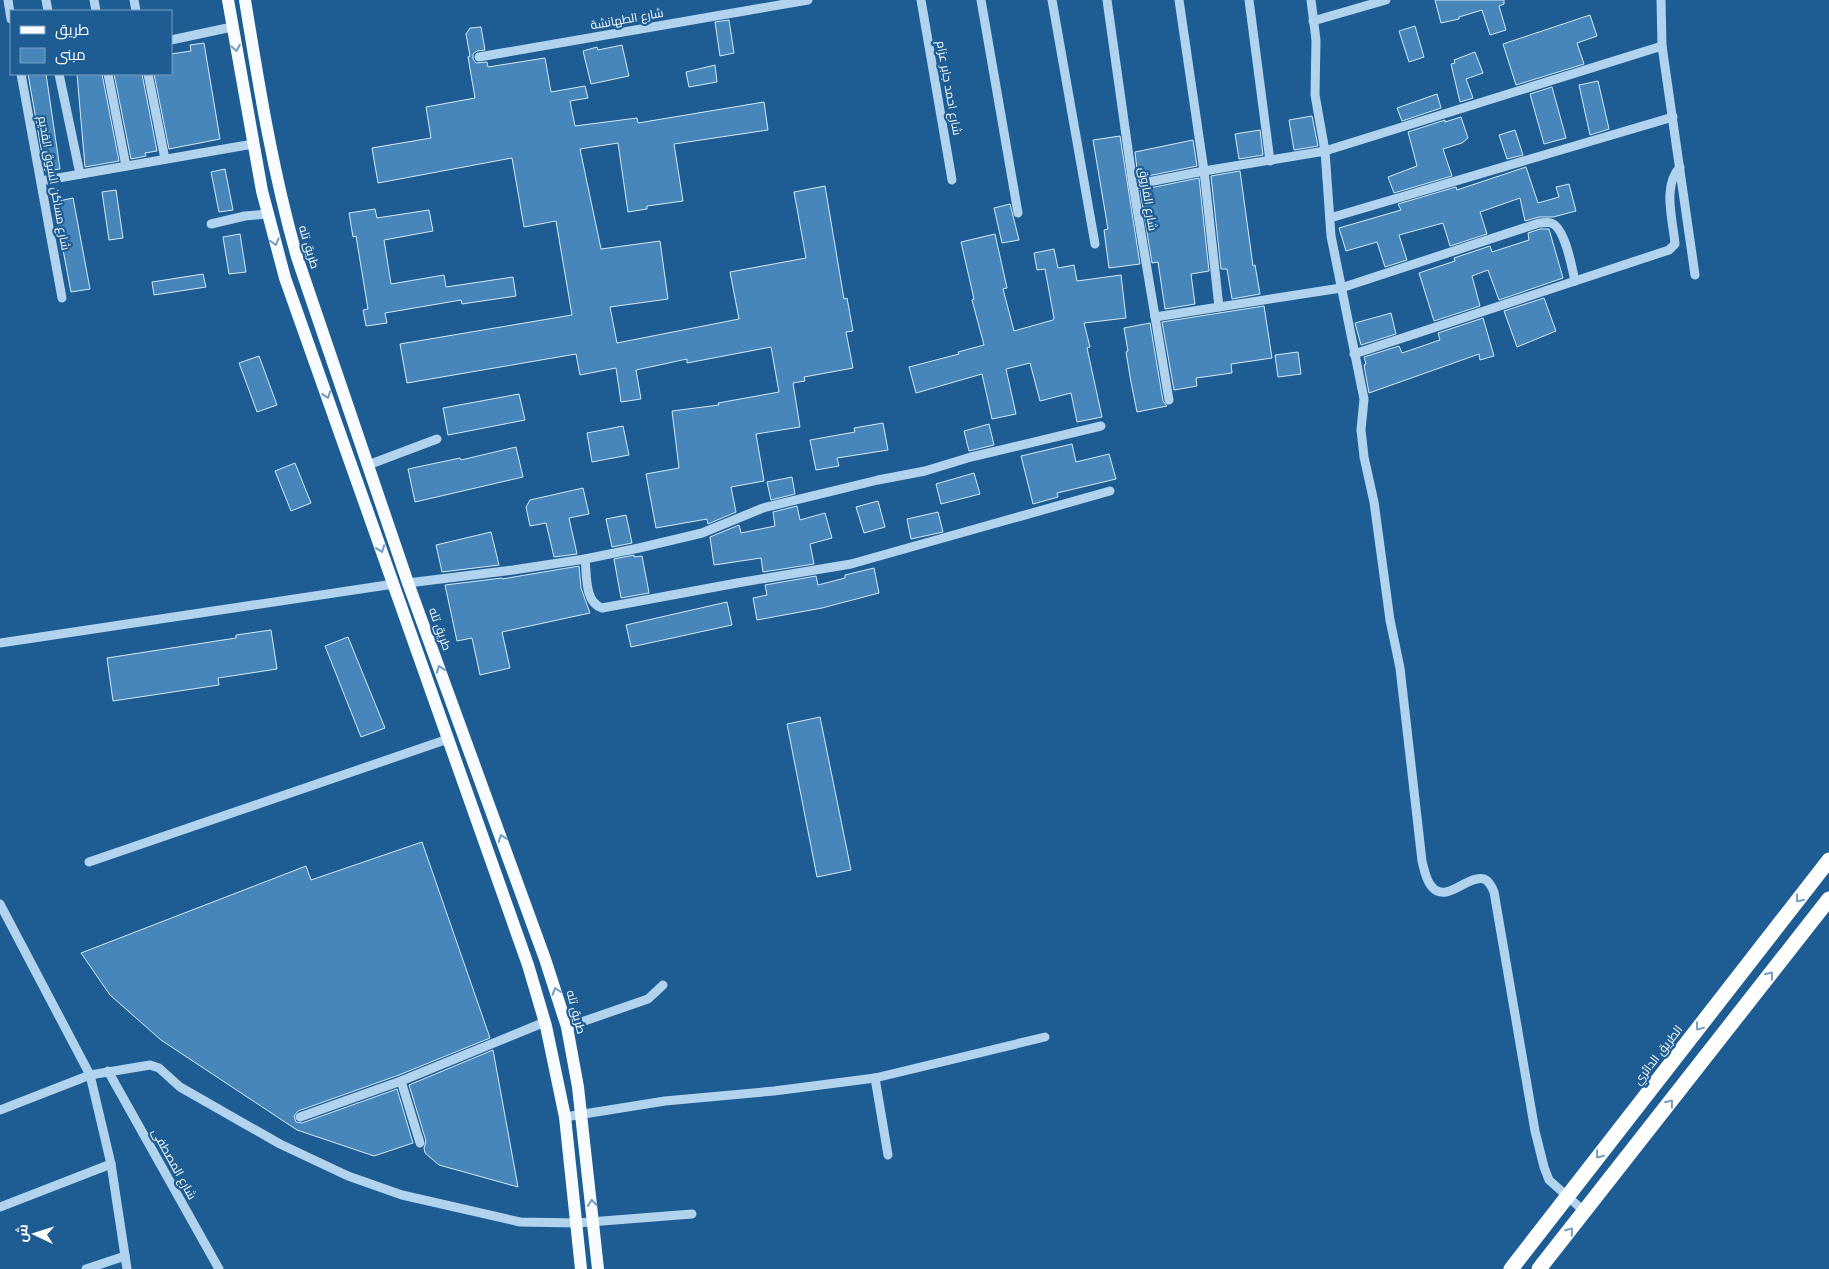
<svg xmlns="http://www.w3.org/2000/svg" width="1829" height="1269" viewBox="0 0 1829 1269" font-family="Poppins,Cairo,sans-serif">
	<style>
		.building { fill: #4686bb; stroke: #d7eafa }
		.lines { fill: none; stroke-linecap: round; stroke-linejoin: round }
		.minor { stroke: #b1d3ee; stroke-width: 9 }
		.major { stroke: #f8fbff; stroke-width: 12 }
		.highway { stroke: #fff; stroke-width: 15 }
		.oneway { stroke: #759cbf }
		.oneway2 { stroke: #789ebf }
		.labels { text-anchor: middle; stroke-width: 4.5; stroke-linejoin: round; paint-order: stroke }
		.street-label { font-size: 12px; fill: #fff; stroke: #1e5d94 }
	</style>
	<rect width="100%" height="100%" fill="#1e5d94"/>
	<!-- building -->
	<g class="building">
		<path d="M1435 0H1504V4L1499 6 1506 30 1490 35 1482 10 1459 17V19L1441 23Z"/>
		<path d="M1590 15 1597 36 1577 43 1584 64 1516 85 1503 44Z"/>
		<path d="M729 20 734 53 720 56 715 22Z"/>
		<path d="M1415 26 1424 57 1409 62 1399 31Z"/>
		<path d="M481 27 485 50 477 51 473 54V59L476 63 487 62 488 67 545 58 551 92 585 86 588 98 570 101 575 126 637 118 638 123 764 102 768 130 674 144 683 201 647 206V209L628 212 618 143 580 149 601 249 660 241 668 299 610 307 617 343 739 319 730 272 806 258 794 192 825 186 844 299 847 298 853 331 846 332 853 368 804 377 805 381 793 383 800 427 756 434 764 481 731 487 736 512 708 524 707 519 656 528 646 474 679 468 672 411 719 405 718 403 779 392 771 347 687 363V359L636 370 641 399 621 402 616 368 580 375 576 354 407 383 400 344 572 315 556 221 524 227 512 158 378 183 372 148 431 138 426 107 475 98 468 57 470 56 466 34 470 28Z"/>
		<path d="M204 43 220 139 169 149 154 74H171V54L191 51 190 45Z"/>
		<path d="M622 45 629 76 591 84 583 51 597 47 598 50Z"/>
		<path d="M1475 52 1483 73 1466 79 1473 98 1460 102 1451 64 1455 63 1454 60Z"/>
		<path d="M715 65 717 82 689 87 686 72Z"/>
		<path d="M28 74H46L60 169 45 171Z"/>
		<path d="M77 74H102L119 161 85 167Z"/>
		<path d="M114 74H142L157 151 145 153 146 156 131 159Z"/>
		<path d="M1598 81 1609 129 1590 135 1579 85Z"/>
		<path d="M1552 87 1566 138 1544 144 1530 94Z"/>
		<path d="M1437 94 1441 108 1402 121 1397 108Z"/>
		<path d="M1312 116 1318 146 1294 150 1289 120Z"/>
		<path d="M1461 117 1468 138 1462 143 1443 149 1452 176 1394 193 1388 177 1417 166 1408 132 1445 120V122Z"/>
		<path d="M1260 130 1263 155 1239 159 1235 134Z"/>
		<path d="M1515 130 1523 155 1507 159 1499 135Z"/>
		<path d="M1120 136 1140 264 1109 268 1104 230 1108 229 1093 140Z"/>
		<path d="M1193 140 1197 166 1138 178 1135 152Z"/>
		<path d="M1526 167 1538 203 1559 197 1556 187 1569 184 1576 211 1553 217H1539L1525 221 1520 198 1480 212 1487 234 1450 246 1443 223 1399 235 1407 260 1385 267 1377 242 1346 251 1339 228 1401 210 1398 204 1456 187 1457 190Z"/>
		<path d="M225 169 233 210 219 212 211 172Z"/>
		<path d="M1240 171 1253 266 1255 265 1260 294 1232 299 1227 269H1221L1211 176Z"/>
		<path d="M1199 178 1209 271 1191 274 1195 304 1165 309 1158 262 1152 263 1140 190Z"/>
		<path d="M116 190 123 238 109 240 102 192Z"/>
		<path d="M73 198 90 289 71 292 54 202Z"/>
		<path d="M1010 204 1019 240 1002 243 994 208Z"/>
		<path d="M375 209 377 218 429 210 433 231 384 240 391 284 444 275 446 287 513 277 516 296 462 304 461 300 385 313 387 323 366 326 363 310 368 309 356 236 353 237 349 213Z"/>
		<path d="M1540 229H1549L1563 278 1499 300 1488 270 1472 276 1480 306 1434 321 1419 273 1455 261 1454 258 1490 246 1492 252 1529 240 1528 233Z"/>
		<path d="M240 234 246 272 229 274 223 237Z"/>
		<path d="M995 234 1007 288 1003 289 1014 331 1053 320 1054 318 1045 269 1037 270 1034 253 1054 249 1058 268 1074 265 1077 281 1121 275 1126 318 1084 323 1090 347 1087 348 1102 417 1077 422 1071 393 1040 401 1030 363 1006 369 1016 414 992 419 982 374 916 393 909 367 959 354 958 352 984 345 972 300 974 299 961 242Z"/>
		<path d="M203 274 206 287 154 295 152 282Z"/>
		<path d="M1544 298 1556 331 1517 347 1504 311Z"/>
		<path d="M1264 306 1272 358 1231 364 1232 373 1196 378 1197 386 1174 390 1162 322Z"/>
		<path d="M1391 313 1396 334 1361 345 1355 323Z"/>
		<path d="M1483 318 1494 356 1480 360 1479 354 1369 393 1364 365 1366 364 1364 357 1399 346 1402 353 1440 340 1438 333Z"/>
		<path d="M1150 323 1163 401 1167 406 1137 412 1131 382 1126 352 1128 351 1124 328Z"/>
		<path d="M1298 352 1301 374 1278 377 1275 355Z"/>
		<path d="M259 356 277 405 257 412 239 363Z"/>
		<path d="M519 394 525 420 448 435 443 408Z"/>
		<path d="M883 423 888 450 837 458 839 466 816 470 810 440 855 432 854 428Z"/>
		<path d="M989 424 994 445 969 451 964 431Z"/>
		<path d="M623 426 629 455 592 462 587 433Z"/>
		<path d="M1072 444 1076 462 1109 454 1116 479 1057 493 1058 497 1033 504 1021 456Z"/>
		<path d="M516 447 523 477 415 502 408 469 460 458 461 460Z"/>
		<path d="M295 463 311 503 291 511 275 471Z"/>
		<path d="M974 473 980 494 941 504 936 484Z"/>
		<path d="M792 477 795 494 771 500 767 482Z"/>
		<path d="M583 488 589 514 569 518 577 554 554 557 546 523 530 526 526 507 530 500Z"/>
		<path d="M878 501 885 527 864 533 856 507Z"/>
		<path d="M797 506 800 520 825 513 832 538 810 544 814 564 763 572 761 558 714 565 710 537 739 525 741 533 775 526 773 512Z"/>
		<path d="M938 512 943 532 911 539 907 519Z"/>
		<path d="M626 515 632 543 612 547 606 519Z"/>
		<path d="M491 532 499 565 442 572 436 545Z"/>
		<path d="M634 555V557L642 556 649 593 621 598 614 559Z"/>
		<path d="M579 566 581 588 590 613 502 632 510 668 480 675 472 638 457 641 445 585 502 578V579Z"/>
		<path d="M874 568 879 593 822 608 757 620 753 598 767 595 765 585 816 576 818 585 845 578V575Z"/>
		<path d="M727 602 732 625 631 647 626 625Z"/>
		<path d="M271 630 277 669 218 678 219 685 113 701 107 658 236 638V635Z"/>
		<path d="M348 637 385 728 361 737 325 646Z"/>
		<path d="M820 717 851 870 817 877 787 724Z"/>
		<path d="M422 842 490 1038 399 1075 298 1111 294 1116 296 1122 302 1123 397 1089 413 1143 374 1156 297 1130 161 1040 110 995 81 953 306 866 311 880Z"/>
		<path d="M493 1050 518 1187 439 1165 425 1153 424 1148 426 1141 409 1085Z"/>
	</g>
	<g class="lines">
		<!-- minor -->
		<g class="minor">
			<path d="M8 0 11 19"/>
			<path d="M46 0 48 11"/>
			<path d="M94 0 96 11"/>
			<path d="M134 0 136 11"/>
			<path d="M921 0 952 180"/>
			<path d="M981 0 1018 213"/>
			<path d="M1052 0 1095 244"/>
			<path d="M1107 0 1133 185 1169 400"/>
			<path d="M1179 0 1204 171 1219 307"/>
			<path d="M1249 0 1270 161"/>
			<path d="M1311 0 1316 40 1315 95 1325 151 1331 236 1364 399 1361 430 1364 457 1374 502 1390 620 1400 668 1422 861C1424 869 1426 881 1432 887 1447 904 1468 874 1484 879 1489 881 1492 887 1494 892L1535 1131 1544 1167 1549 1180 1585 1212"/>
			<path d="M1661 0 1662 46 1695 275"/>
			<path d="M1313 21 1386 0"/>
			<path d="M171 40 232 27"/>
			<path d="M479 57 808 0"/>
			<path d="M21 74 62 298"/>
			<path d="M59 74 80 174"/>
			<path d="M108 74 126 166"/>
			<path d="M148 74 165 159"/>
			<path d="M41 181 253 144"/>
			<path d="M1133 185 1204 171 1325 151 1662 46"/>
			<path d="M1330 218 1673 117"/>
			<path d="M211 224 245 216 267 214"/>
			<path d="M1155 317 1341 288 1539 223C1543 223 1548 222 1551 223 1565 227 1572 268 1575 281"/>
			<path d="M1354 354 1669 250 1675 244C1673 220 1662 186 1680 167"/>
			<path d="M368 465 437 439"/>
			<path d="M585 559C587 574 584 602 602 608L737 583 851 564 1110 491"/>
			<path d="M408 583 513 570 585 559 639 548 702 533 763 508 878 480 925 471 971 457 1101 426"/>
			<path d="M0 643 394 584"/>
			<path d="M89 862 448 739"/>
			<path d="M0 904 90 1075 111 1164 127 1269"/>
			<path d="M567 1027 648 999 663 985"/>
			<path d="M108 1071 219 1269"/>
			<path d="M875 1078 888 1155"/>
			<path d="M401 1081 420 1143"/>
			<path d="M0 1110 90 1075 150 1065 159 1068 180 1087 280 1144 348 1176 402 1195 520 1222 577 1223 692 1214"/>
			<path d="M300 1117 401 1081 545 1022"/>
			<path d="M565 1117 665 1101 774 1091 875 1078 1045 1037"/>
			<path d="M0 1207 111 1164"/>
			<path d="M86 1269 125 1256"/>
		</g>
		<!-- major -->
		<g class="major">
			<path d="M228 0 262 191 285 278 528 965 546 1026 565 1117 581 1269"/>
			<path d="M245 0C259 87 273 173 297 257L408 583 545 959 567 1027 578 1087 598 1269"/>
		</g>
		<!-- highway -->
		<g class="highway">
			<path d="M1511 1269 1829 860"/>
			<path d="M1539 1269 1829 899"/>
		</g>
	</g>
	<!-- one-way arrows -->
	<defs><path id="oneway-chevron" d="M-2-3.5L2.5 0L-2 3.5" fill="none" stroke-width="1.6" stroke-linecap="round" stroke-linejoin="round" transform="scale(1.25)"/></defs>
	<g class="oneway">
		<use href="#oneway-chevron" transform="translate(236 48) rotate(80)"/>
		<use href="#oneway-chevron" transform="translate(275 242) rotate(75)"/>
		<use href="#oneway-chevron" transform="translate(327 395) rotate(70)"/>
		<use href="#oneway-chevron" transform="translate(381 549) rotate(70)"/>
		<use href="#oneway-chevron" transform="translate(440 669) rotate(-110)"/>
		<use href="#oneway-chevron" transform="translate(502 838) rotate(-110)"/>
		<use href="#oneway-chevron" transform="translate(556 991) rotate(-108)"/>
		<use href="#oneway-chevron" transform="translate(592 1203) rotate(-96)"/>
	</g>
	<g class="oneway2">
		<use href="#oneway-chevron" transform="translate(1799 899) rotate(128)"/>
		<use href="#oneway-chevron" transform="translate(1770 975) rotate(-52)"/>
		<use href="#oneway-chevron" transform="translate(1699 1027) rotate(128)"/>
		<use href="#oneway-chevron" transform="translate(1670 1103) rotate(-52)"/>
		<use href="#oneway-chevron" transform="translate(1599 1155) rotate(128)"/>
		<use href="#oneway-chevron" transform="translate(1570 1231) rotate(-51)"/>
	</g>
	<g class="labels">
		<!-- street labels -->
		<g class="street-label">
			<text transform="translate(627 19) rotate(-10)" y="4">شارع الطهانشة</text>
			<text transform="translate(949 88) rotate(80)" y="4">شارع احمد جابر عزام</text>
			<text transform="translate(54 183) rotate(80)" y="4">شارع مساكن السوق القديم</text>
			<text transform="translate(1148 199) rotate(81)" y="4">شارع الفاروق</text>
			<text transform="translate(309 247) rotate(73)" y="4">طريق تله</text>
			<text transform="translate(440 629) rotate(70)" y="4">طريق تله</text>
			<text transform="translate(576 1012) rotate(75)" y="4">طريق تله</text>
			<text transform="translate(1658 1055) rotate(-52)" y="4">الطريق الدائري</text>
			<text transform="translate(174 1164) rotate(61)" y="4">شارع المصطفى</text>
		</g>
	</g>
	<!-- legend -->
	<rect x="10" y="10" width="162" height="65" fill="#1e5d94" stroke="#789ebf"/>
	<rect x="20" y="26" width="25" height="8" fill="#f8fbff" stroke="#789ebf"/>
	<text x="55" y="35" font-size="15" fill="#ffffff">طريق</text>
	<rect x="20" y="48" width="25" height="15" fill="#4686bb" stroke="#789ebf"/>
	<text x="55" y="60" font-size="15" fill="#ffffff">مبنى</text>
	<!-- north arrow -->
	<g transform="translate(35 1234) rotate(274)" stroke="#1e5d94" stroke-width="4" paint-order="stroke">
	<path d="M0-4L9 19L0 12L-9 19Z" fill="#ffffff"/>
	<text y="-8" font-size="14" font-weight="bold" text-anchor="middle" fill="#ffffff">ش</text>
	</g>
</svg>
